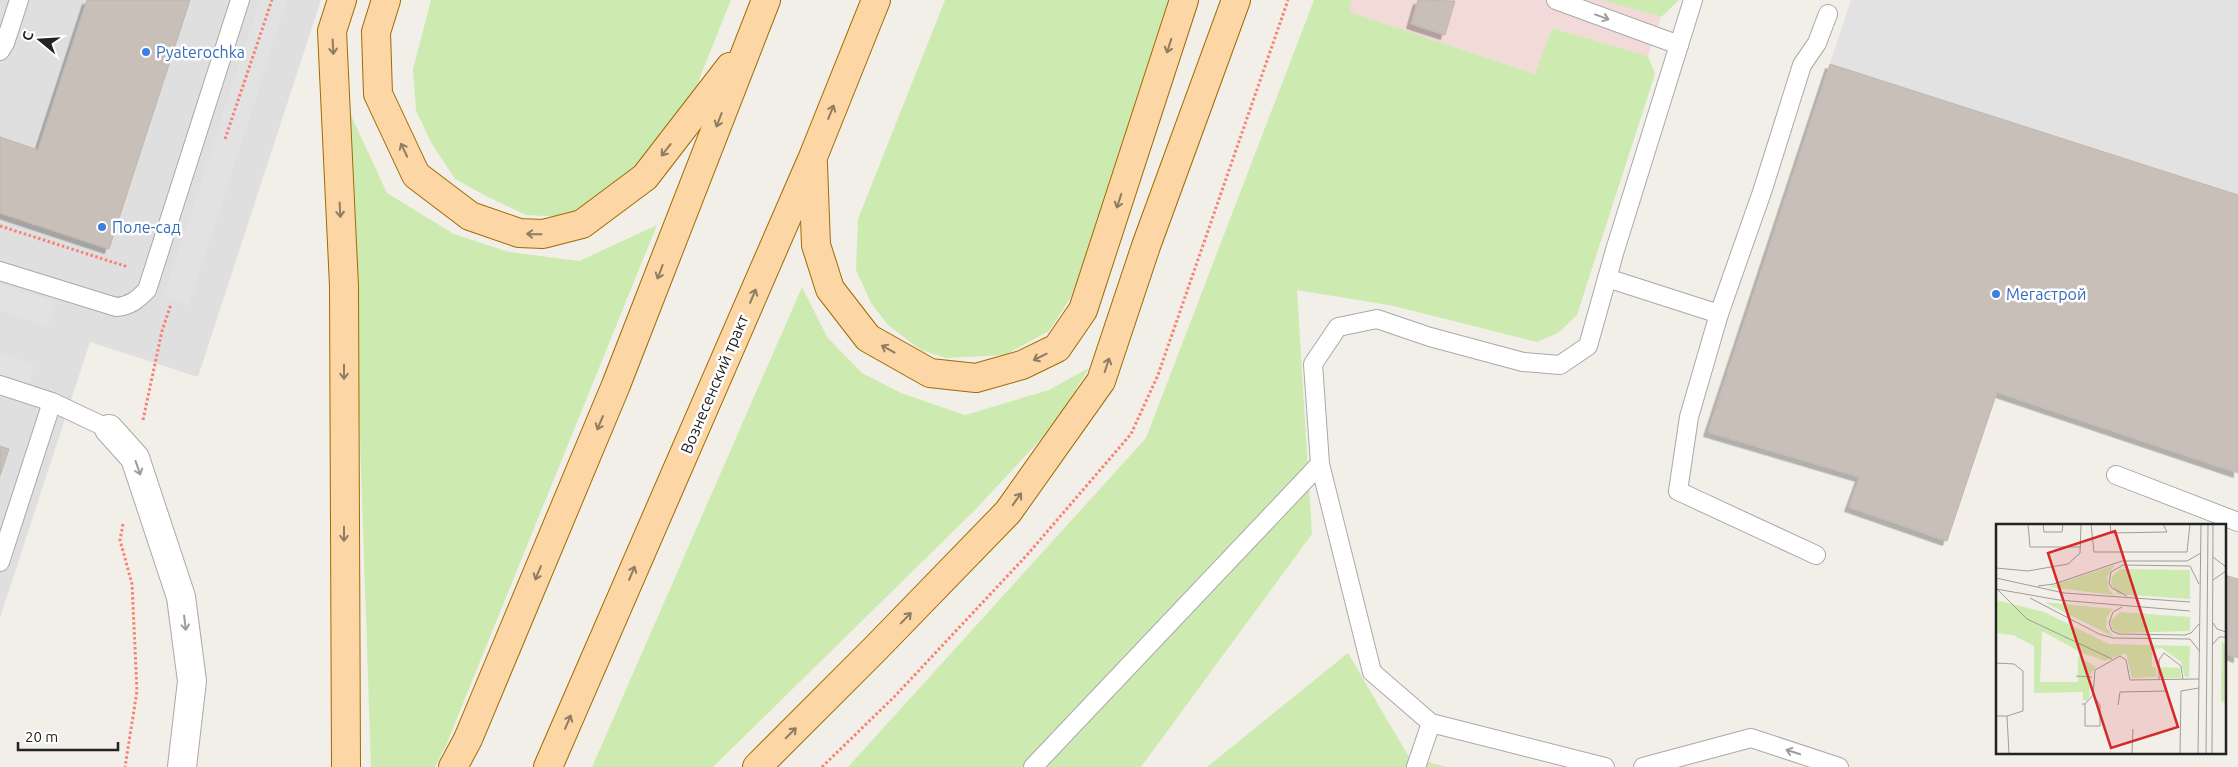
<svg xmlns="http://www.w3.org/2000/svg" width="2238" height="767" viewBox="0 0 2238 767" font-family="Ubuntu,sans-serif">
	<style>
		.residential { fill: #e0dfdf }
		.commercial { fill: #f2dad9 }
		.grass { fill: #cdebb0 }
		.parking { fill: #e2e2e2 }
		.building { fill: #c7bfb8; stroke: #c4b6ab; filter: url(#shadow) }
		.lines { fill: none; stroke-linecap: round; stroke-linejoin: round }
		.service-casing { stroke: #a9a9a9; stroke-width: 20 }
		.minor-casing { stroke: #a9a9a9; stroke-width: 30 }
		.primary-casing { stroke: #a06b00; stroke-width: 30 }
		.path { stroke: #fa8072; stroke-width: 3; stroke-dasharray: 2.5 2.5; stroke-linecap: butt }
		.service { stroke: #fff; stroke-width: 18 }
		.minor { stroke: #fff; stroke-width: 28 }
		.primary { stroke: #fcd6a4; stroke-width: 28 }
		.oneway { stroke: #9c9c9c }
		.oneway2 { stroke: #8f7c63 }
		.shop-dot { fill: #3f7fe0; stroke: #fff; stroke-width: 2 }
		.labels { text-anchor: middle; stroke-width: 5; stroke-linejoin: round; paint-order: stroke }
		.shop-label { font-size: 16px; fill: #366cbe; stroke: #fff; text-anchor: start }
		.street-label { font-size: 16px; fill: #222; stroke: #fff }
		.inset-road { fill: none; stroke: #9f9d99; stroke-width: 1 }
		.view { fill: #d62828; fill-opacity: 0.15; stroke: #d62828; stroke-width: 2.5 }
		.inset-edge { fill: none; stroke: #222; stroke-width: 2.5 }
	</style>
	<defs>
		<filter id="shadow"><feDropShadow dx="-4.5" dy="4.5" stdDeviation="0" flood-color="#0004"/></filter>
	</defs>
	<rect width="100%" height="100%" fill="#f2efe9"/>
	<!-- residential -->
	<path class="residential" d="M0 0H321L198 377 90 342 0 618Z"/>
	<!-- commercial -->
	<path class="commercial" d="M1351 0H1679L1661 17 1648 56 1552 28 1535 74 1349 12Z"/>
	<!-- grass -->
	<g class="grass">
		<path d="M431 0H731L656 187 628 206 580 218 526 215 486 196 455 179 432 144 416 111 413 69Z"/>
		<path d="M945 0H1171L1085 261 1071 297 1049 331 1005 355 946 358 921 350 888 325 871 303 856 270 858 219Z"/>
		<path d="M1314 0H1351L1350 12 1535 74 1552 28 1648 56 1655 74 1577 315 1558 333 1537 342 1394 306 1297 290 1312 534 1141 767H848L1146 438Z"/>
		<path d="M1603 0H1679L1661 17Z"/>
		<path d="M349 111 387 193 454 234 509 252 579 261 657 225 447 743 435 767H371Z"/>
		<path d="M802 287 827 337 862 373 901 393 965 415 1049 390 1089 368 1052 427 977 508 713 767H592Z"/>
		<path d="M1348 653 1409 757 1447 767H1207Z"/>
	</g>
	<!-- parking -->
	<g class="parking">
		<path d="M260 0H287L189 305 164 296Z"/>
		<path d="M1851 0H2238V195L1830 64Z"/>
		<path d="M0 284 55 302 48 326 0 310Z"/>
		<path d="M0 354 35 365 27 389 0 380Z"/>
	</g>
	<!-- building -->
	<g class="building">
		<path d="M87 0H190L109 249 0 213V137L38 150Z"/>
		<path d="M1418 0 1455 1 1445 35 1411 24Z"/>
		<path d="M1830 64 2238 195V473L1997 392 1947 541 1849 507 1860 477 1708 432Z"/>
		<path d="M0 446 9 449 0 476Z"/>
		<path d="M2224 575 2238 579V658L2224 653Z"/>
	</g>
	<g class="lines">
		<!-- service casing -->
		<g class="service-casing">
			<g id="service">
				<path d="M1556 0 1679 45"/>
				<path d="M0 51 5 43 19 0"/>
				<path d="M0 271 116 307C130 306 137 300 147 290L240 0"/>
				<path d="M1607 278 1719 314"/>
				<path d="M0 385 52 402 109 429"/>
				<path d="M2116 475 2238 522"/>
				<path d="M1816 555 1678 491 1689 417 1719 314 1762 192 1802 65 1817 43 1828 14"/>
				<path d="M0 562 52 402"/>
				<path d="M1033 767 1320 464"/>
				<path d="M1416 767 1431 723"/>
				<path d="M1605 767 1431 723 1372 672 1320 464 1313 364 1338 327 1377 319 1430 337 1523 362 1560 365 1588 346 1615 250 1693 0"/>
				<path d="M1643 767 1751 738 1839 767"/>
			</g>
		</g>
		<!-- minor casing -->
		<g class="minor-casing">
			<path id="minor" d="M109 429 135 458 181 597 192 681 182 767"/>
		</g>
		<!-- primary casing -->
		<g class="primary-casing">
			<g id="primary">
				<path d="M342 0 332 31 344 286 346 767"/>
				<path d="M386 0 376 32 378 94 416 175 470 216 519 233 543 234 582 224 645 177 730 67"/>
				<path d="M813 164 816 245 830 289 868 338 930 373 976 378 1022 365 1057 348 1083 310 1184 0"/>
				<path d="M453 767 468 739 616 385 766 0"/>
				<path d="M548 767 813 157 876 0"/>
				<path d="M757 767 876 648 1008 512 1101 381 1146 246 1236 0"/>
			</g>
		</g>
		<!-- path -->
		<g class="path">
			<path d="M225 139 272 0"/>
			<path d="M0 226 128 267"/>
			<path d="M143 420 162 331 171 304"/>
			<path d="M123 524 120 540 132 584 137 691 125 767"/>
			<path d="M822 767 895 696 1027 555 1131 434 1158 375 1288 0"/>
		</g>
		<!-- service -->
		<use href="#service" class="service"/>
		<!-- minor -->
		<use href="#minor" class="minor"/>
		<!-- primary -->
		<use href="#primary" class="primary"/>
	</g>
	<!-- one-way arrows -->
	<defs><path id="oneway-shaft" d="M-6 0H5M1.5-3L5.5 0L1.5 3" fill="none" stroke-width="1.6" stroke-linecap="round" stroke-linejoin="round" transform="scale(1.25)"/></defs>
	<g class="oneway">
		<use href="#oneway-shaft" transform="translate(1602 17) rotate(20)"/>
		<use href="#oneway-shaft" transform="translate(138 468) rotate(71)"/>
		<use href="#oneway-shaft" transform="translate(185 623) rotate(83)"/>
		<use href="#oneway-shaft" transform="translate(1793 752) rotate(-162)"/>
	</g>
	<g class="oneway2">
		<use href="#oneway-shaft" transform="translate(1169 46) rotate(108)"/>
		<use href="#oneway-shaft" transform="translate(333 47) rotate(87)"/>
		<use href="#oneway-shaft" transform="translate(831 112) rotate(-68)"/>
		<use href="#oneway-shaft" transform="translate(719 120) rotate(111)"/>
		<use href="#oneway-shaft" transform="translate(404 150) rotate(-115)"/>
		<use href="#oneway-shaft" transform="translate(666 150) rotate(128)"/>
		<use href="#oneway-shaft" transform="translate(1119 201) rotate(108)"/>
		<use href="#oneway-shaft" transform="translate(340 210) rotate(87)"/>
		<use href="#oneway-shaft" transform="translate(534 234) rotate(-179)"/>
		<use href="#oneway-shaft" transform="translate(660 272) rotate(111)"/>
		<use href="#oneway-shaft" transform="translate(753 296) rotate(-67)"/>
		<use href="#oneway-shaft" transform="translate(888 349) rotate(-151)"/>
		<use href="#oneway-shaft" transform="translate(1040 357) rotate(154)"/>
		<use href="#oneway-shaft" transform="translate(1107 365) rotate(-72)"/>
		<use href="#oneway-shaft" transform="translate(344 372) rotate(90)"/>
		<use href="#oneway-shaft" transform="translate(600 423) rotate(113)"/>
		<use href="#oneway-shaft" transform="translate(1017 499) rotate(-55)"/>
		<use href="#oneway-shaft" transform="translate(344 534) rotate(90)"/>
		<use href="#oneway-shaft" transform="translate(538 573) rotate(113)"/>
		<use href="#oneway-shaft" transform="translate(632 573) rotate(-67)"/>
		<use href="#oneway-shaft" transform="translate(906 618) rotate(-46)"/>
		<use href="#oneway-shaft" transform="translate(568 722) rotate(-67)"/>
		<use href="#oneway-shaft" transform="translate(791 733) rotate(-45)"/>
	</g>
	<!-- markers -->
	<g class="shop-dot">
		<circle cx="146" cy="52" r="5"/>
		<circle cx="102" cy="227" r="5"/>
		<circle cx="1996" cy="294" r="5"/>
	</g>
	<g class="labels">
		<!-- shop labels -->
		<g class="shop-label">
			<text x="156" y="58">Pyaterochka</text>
			<text x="112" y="233">Поле-сад</text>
			<text x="2006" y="300">Мегастрой</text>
		</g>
		<!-- street labels -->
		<g class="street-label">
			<text transform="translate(714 384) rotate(-67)" y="6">Вознесенский тракт</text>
		</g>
	</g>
	<!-- overview -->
	<g transform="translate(1996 524)">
		<rect width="230" height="230" fill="#f2efe9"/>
		<path d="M119 41 111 53 113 65 118 71 52 63ZM125 45 194 46V75L121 70 115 59 116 52ZM0 76 48 88 113 120 194 122 193 153H189L185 138 166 124 156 125V143H160L161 153 136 154 130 129 109 137 84 128 46 107 44 158H82V132L100 143 93 152 94 173 91 177 87 176V168L38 169V122L17 111 0 109ZM48 78 117 85 111 93 110 103 118 113ZM124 88 194 93V107L123 109 116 105 114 97ZM226 117 230 123V179L225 177ZM164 143 184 144 185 154H166Z" fill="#cdebb0"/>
		<path class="inset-road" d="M32 0 34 23H85M47 0 48 8H66L67 0M95 0 98 28H191L194 0M114 0 115 9 171 8 167 0M217 33 230 43M0 44 32 47 72 40 84 29 85 0M0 54 68 69 194 78M217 56 230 47M42 62 58 60 126 37H191L205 29M0 65 63 76 194 87M1 65 31 95 116 135M131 72 116 64 113 59 115 48 127 41 194 42 203 60M34 74 103 110 117 114 194 115 204 128M126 83 117 88 113 99 116 107 123 110 189 111 195 109 203 100M217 99 221 105 230 108M217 120 223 113H230M0 139 18 140 27 147V187L11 192M80 152 96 153M163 155V136L168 129 185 142 187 155M86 180H89L97 171 99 146 124 132 130 136 134 156 203 155M89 180V202H104V181L97 171M122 181 124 168 170 167M0 192H11L13 230M136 230 137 205M184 230 185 167 203 164M202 230 205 0M210 230 212 0M216 230 217 0"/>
		<path class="view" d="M119 7 182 203 115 224 52 29Z"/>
		<rect width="230" height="230" class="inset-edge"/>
	</g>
	<!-- north arrow -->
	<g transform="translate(40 40) rotate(288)" stroke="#ffffff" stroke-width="4" paint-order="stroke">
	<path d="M0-4L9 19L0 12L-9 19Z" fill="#222222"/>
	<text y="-8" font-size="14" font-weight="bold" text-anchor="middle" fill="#222222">С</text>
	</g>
	<!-- scale -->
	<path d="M18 742v8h100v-8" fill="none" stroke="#222222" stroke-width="2.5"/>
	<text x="25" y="742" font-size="15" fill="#222222" stroke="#ffffff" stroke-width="4" paint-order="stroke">20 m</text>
</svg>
